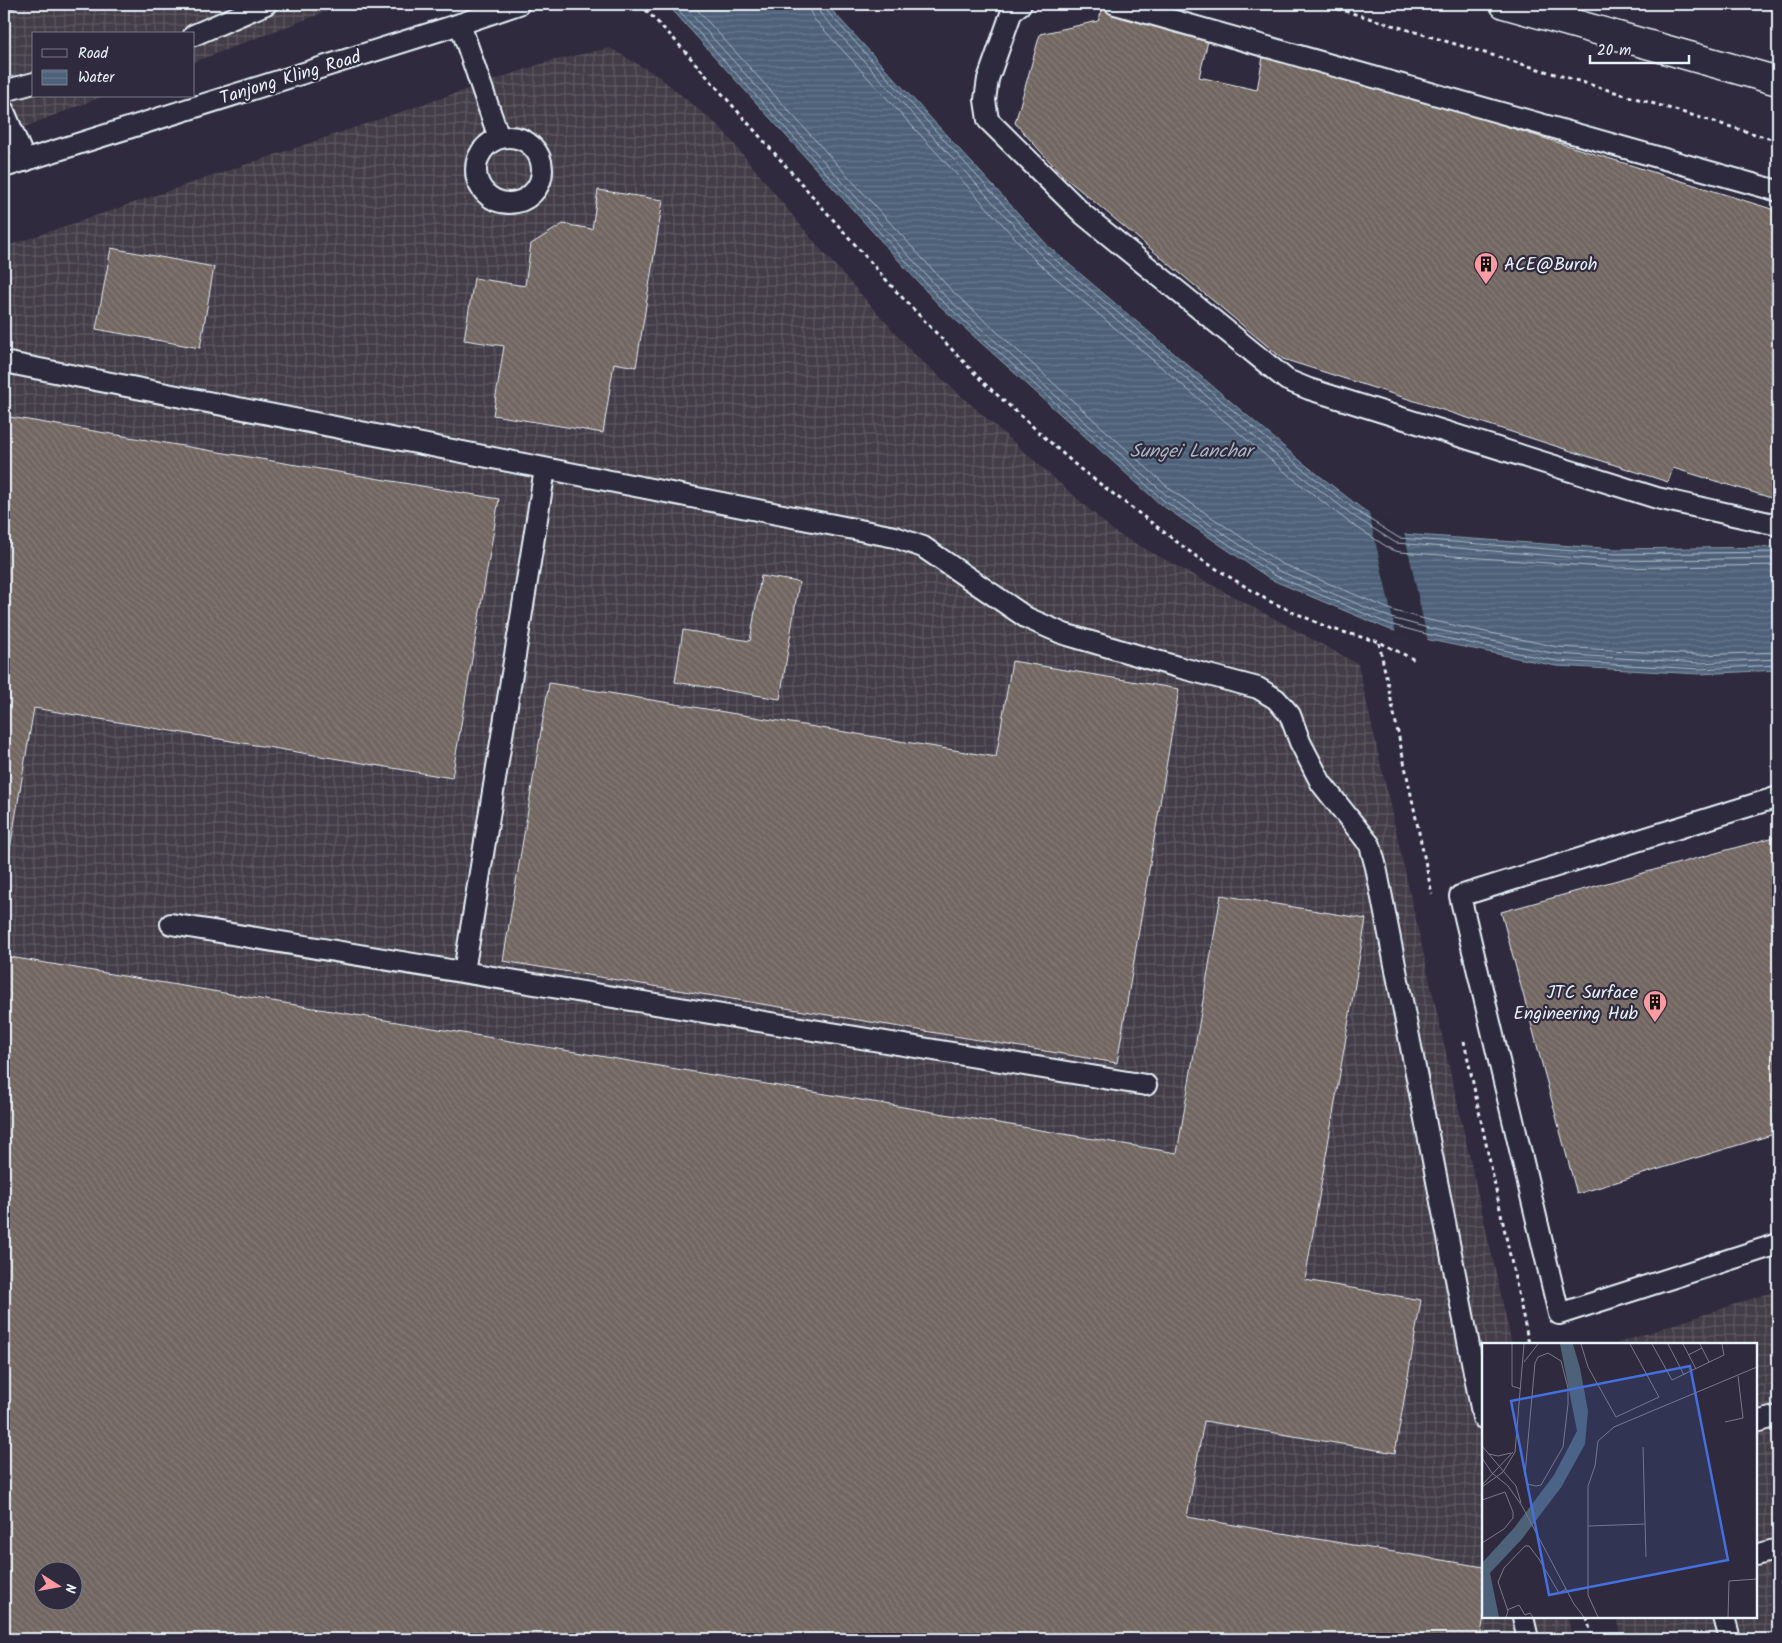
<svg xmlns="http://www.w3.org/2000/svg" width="1782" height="1643" viewBox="0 0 1782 1643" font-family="Kalam,sans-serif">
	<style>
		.industrial { fill: url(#industrial-grid); fill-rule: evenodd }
		.water { fill: url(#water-rules); stroke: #8b9bab }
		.pier { fill: #2f2a3d }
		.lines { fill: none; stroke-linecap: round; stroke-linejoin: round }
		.shore { stroke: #aab7c5; stroke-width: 1 }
		.building { fill: url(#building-back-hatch); stroke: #e8f1f8; fill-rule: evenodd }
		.lane-casing { stroke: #e8f1f8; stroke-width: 24 }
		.street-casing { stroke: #e8f1f8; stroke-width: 31 }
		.path { stroke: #e8f1f8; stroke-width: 3; stroke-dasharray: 4 4; stroke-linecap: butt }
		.lane { stroke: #2f2a3d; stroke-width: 20 }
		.street { stroke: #2f2a3d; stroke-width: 28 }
		.labels { text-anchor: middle; stroke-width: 4.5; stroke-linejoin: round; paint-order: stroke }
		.street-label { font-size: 18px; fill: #e8f1f8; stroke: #2f2a3d }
		.poi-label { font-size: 18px; fill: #e8f1f8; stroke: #2f2a3d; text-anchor: start }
		.water-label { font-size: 19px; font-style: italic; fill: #aab7c5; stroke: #2f2a3d }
		.inset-road { fill: none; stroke: #797a88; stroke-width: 1 }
		.view { fill: #466fde; fill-opacity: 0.15; stroke: #466fde; stroke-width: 2.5 }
		.inset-edge { fill: none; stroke: #e8f1f8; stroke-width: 2.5 }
	</style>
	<defs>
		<pattern id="industrial-grid" width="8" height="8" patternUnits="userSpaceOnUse" patternTransform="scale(1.25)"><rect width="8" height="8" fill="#433c48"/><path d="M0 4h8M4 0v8" fill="none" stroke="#5e5963"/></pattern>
		<pattern id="water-rules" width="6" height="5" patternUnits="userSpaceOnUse" patternTransform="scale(1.25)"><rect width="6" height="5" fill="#4d6178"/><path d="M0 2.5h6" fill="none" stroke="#67788c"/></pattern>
		<pattern id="building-back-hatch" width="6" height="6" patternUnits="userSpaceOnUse" patternTransform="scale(1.25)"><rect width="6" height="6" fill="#726661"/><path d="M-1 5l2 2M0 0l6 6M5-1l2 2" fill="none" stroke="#867c78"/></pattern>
	</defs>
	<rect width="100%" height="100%" fill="#2f2a3d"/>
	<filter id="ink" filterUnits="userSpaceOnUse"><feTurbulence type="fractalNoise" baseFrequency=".02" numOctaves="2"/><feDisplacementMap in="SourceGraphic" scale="10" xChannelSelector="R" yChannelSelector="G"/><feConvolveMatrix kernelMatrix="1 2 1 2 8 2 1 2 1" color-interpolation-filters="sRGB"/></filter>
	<g filter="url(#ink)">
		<!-- industrial -->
		<g class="industrial">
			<path d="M4 4H346L194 62V34H34V96H104L4 135Z"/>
			<path d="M610 48 658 76 721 128 817 245 914 354 1116 533 1358 664 1512 1344H1483V1617H1568L1572 1639H4V247L550 61ZM42 1570H72V1600H42Z"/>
			<path d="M1778 1290V1639H1621L1616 1617H1756V1344H1615Z"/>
		</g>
		<!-- water -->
		<path class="water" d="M667 4H826L1050 248 1303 463 1361 508 1401 534 1616 549 1778 547V670L1699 674 1556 666 1425 639 1388 629 1272 580 1160 504 938 304Z"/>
		<!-- pier -->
		<path class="pier" d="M1368 509 1404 531 1428 642 1396 634Z"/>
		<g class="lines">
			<!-- shore -->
			<g class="shore">
				<path d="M673 4 942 301 1163 500 1274 575 1389 624 1426 634 1556 661 1699 669 1778 665"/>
				<path d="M682 4 946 297 1166 495 1277 570 1391 618 1428 628 1557 654 1699 663 1778 659"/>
				<path d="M692 4 952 291 1171 490 1280 563 1394 611 1429 620 1558 647 1699 655 1778 652"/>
				<path d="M809 4 810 11 814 19 1037 262 1291 477 1350 523 1392 550 1400 552 1615 568 1778 565"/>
				<path d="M817 4 820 13 1042 256 1296 472 1355 517 1396 543 1615 561 1778 558"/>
				<path d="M823 4 825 9 1046 252 1300 467 1358 512 1399 538 1615 554 1778 552"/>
			</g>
		</g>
		<!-- building -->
		<g class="building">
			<path d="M4 4H25L4 12Z"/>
			<path d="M1104 5 1209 37 1199 77 1257 90 1264 51 1778 211V500L1673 468 1668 482 1283 359 1062 175 1015 123 1040 34 1098 21Z"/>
			<path d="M598 190 663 200 636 367 614 363 603 433 493 415 504 346 464 340 474 278 525 286 531 244 563 224 592 229Z"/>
			<path d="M111 248 214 267 200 348 96 329Z"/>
			<path d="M4 416 499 499 452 778 34 708 4 884Z"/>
			<path d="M761 576 799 582 780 699 675 682 683 630 750 641Z"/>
			<path d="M1012 661 1179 689 1117 1063 503 961 549 683 996 757Z"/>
			<path d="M1778 836V1133L1577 1194 1501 912Z"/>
			<path d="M1221 895 1366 919 1305 1280 1421 1300 1395 1453 1204 1421 1187 1517 1483 1567 1484 1617 1480 1639H4V956L1177 1153ZM42 1570H72V1600H42Z"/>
		</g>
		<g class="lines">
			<!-- lane casing -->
			<g class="lane-casing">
				<g id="lane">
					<path d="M1021 4 1012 11 988 79 985 100 988 120 1084 215 1287 380 1309 389 1657 498 1778 525"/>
					<path d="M1115 4 1778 191"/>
					<path d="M460 24 499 138"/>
					<path d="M194 35 266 4"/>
					<path d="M4 91 34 83"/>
					<path d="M4 111 25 161"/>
					<circle cx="509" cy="170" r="33"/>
					<path d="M4 167 460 24 519 4"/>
					<path d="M4 362 895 537 923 547 1027 618 1064 634 1178 667 1258 688 1276 699 1290 715 1300 742 1321 783 1370 845 1376 867 1483 1418"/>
					<path d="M1778 797 1460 896 1559 1314 1778 1244"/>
					<path d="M171 924 1146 1085"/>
					<path d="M464 972 545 469"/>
					<path d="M1756 1422 1778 1416"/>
					<path d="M1756 1555 1778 1549"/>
					<path d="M1523 1617 1528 1639"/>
					<path d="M1724 1617 1730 1639"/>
				</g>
			</g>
			<!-- street casing -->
			<g class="street-casing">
				<path id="street" d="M1504 4 1778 81"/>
			</g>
			<!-- path -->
			<g class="path">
				<path d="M640 4 674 39 896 291 985 384 1079 468 1197 557 1269 601 1329 628 1379 642 1415 660"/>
				<path d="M1322 4 1778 141"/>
				<path d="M1755 4 1778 11"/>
				<path d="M1379 643 1432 894"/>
				<path d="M1464 1041 1529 1344"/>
				<path d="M1587 1617 1592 1639"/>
			</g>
			<!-- lane -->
			<use href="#lane" class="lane"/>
			<!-- street -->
			<use href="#street" class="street"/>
		</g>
	</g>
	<!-- icons -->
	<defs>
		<g id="building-pin" transform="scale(1.25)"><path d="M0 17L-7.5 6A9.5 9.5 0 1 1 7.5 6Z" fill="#ff9aa2" stroke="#2f2a3d"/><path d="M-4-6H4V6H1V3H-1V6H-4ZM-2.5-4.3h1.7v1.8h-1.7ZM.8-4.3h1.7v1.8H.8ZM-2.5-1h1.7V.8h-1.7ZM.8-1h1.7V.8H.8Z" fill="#111"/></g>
	</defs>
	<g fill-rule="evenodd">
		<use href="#building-pin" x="1486" y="264"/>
		<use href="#building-pin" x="1655" y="1002"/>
	</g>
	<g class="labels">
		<!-- street labels -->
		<g class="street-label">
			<text transform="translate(290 77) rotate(-17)" y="6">Tanjong Kling Road</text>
		</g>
		<!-- poi labels -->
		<g class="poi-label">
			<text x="1504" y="270">ACE@Buroh</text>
			<text x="1638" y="998" text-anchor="end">JTC Surface<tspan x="1638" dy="21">Engineering Hub</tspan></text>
		</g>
		<!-- water labels -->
		<g class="water-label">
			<text x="1191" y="457">Sungei Lanchar</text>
		</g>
	</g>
	<!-- overview -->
	<g transform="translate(1482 1343)">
		<rect width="275" height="275" fill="#2f2a3d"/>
		<path d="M78 1H91L98 25 106 68 103 101 80 143 40 196 8 230 17 274H0V220L32 185 72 132 95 88Z" fill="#4d6178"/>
		<path class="inset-road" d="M30 1V43L39 46M99 1 106 24 134 74 177 54 148 1M170 1 190 37 242 12 240 1M186 1 202 32M201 1 214 26M218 1 227 19M66 10 79 18 86 45V61L81 104 59 142 54 143 45 141 43 131 53 20 56 14ZM206 12 220 5M42 19 56 1M243 79 261 75 256 33M0 103 34 143 39 160M161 104 164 214M7 111 16 113 29 110M0 115 10 130 26 143 40 163 92 261 102 274M0 142 31 109M0 144 21 129 33 109 42 1M0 157 23 149 31 169V175L22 186 0 200M106 183 163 181M25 267 37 262 43 272 48 270 51 274M24 274 26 268 16 239 22 225 43 203H47L57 216 77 250 84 246M116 274 106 252V143L113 123 116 98 132 84 275 24M246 274 247 238 275 236"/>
		<path class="view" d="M208 23 246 217 67 252 29 58Z"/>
		<rect width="275" height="275" class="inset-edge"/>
	</g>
	<!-- margin -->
	<rect width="1782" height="1643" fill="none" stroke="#2f2a3d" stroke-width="20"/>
	<rect x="10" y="10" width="1762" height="1623" fill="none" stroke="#e8f1f8" stroke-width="2" filter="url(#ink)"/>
	<!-- legend -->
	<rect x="32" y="32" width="162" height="65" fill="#2f2a3d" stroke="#797a88"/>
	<rect x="42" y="49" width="25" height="8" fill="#2f2a3d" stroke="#797a88"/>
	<text x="78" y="58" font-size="15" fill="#e8f1f8">Road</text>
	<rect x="42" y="70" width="25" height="15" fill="url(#water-rules)" stroke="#797a88"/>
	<text x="78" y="82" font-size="15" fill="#e8f1f8">Water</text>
	<!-- north arrow -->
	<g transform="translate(58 1586) rotate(101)"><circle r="24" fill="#2f2a3d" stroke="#797a88"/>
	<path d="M0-4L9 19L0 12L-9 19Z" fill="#ff9aa2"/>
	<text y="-8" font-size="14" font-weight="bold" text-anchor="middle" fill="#e8f1f8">N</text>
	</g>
	<!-- scale -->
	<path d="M1590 55v8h99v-8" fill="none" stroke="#e8f1f8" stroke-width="2.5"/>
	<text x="1597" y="55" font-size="15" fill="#e8f1f8" stroke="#2f2a3d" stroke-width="4" paint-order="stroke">20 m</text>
</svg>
